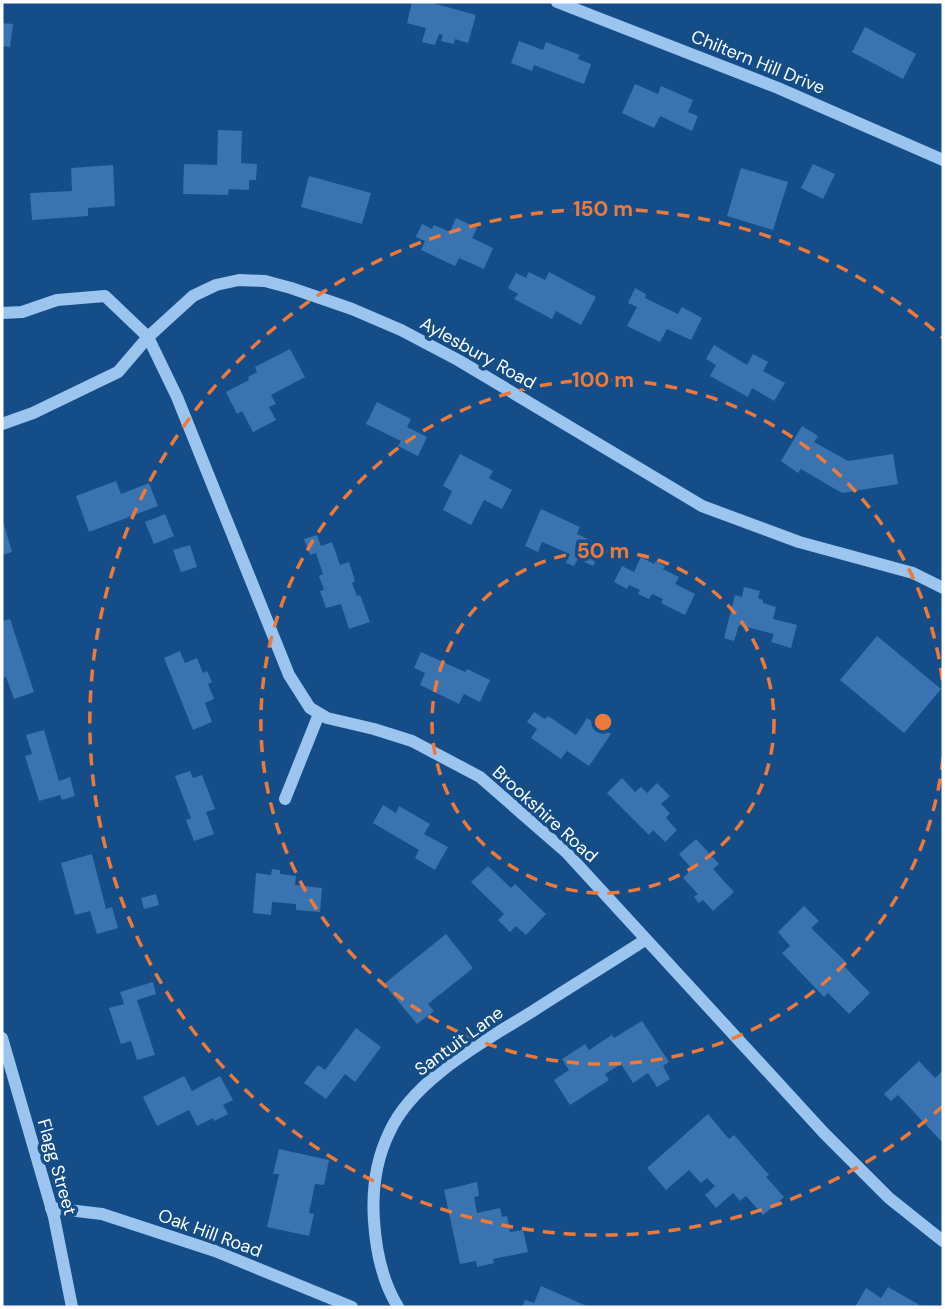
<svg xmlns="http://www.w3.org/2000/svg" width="945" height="1309" viewBox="0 0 945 1309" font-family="'DM Sans',sans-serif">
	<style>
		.building { fill: #3974b0 }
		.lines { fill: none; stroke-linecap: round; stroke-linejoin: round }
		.minor { stroke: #9bc5ef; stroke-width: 12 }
		.ring { fill: none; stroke: #ed7a3d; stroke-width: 3.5; stroke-dasharray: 12 9 }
		.labels { text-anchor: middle; stroke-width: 7; stroke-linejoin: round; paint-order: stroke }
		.street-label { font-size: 18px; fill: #fff; stroke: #154d88 }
		.centre { fill: #ed7a3d; stroke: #154d88; stroke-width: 3.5 }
		.ring-label { font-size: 21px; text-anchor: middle; font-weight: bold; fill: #ed7a3d; stroke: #154d88; stroke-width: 7; stroke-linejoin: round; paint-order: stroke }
	</style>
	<rect width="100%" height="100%" fill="#154d88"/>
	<!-- building -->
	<g class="building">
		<path d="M412 2H429L476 15 468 43 455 39 454 44 441 41 443 35 439 34 435 45 422 42 426 28 407 23Z"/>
		<path d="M2 23 13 24 10 47 2 46Z"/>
		<path d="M865 27 916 54 903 79 852 52Z"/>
		<path d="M519 41 543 50 546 42 580 55 578 59 591 64 584 84 534 65 532 71 511 63Z"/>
		<path d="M635 84 658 94 661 86 693 100 688 112 698 116 692 131 660 116 654 128 622 113Z"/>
		<path d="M218 130 242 131 241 163 257 164 256 180H249V190L229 189 228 195 183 194 184 164 217 165Z"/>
		<path d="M813 164 835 174 823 199 801 188Z"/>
		<path d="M113 165 115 206 88 208V216L32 220 30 193 72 191 71 168Z"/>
		<path d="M741 168 788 182 773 230 727 216Z"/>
		<path d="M309 176 371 193 362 224 301 207Z"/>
		<path d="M456 218 477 228 472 238 493 248 484 269 459 258 455 266 421 250 425 241 416 237 422 224 432 229 434 225 450 232Z"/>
		<path d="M529 272 545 280 549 272 596 297 581 325 556 311 552 319 514 299 518 294 508 288 516 273 526 278Z"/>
		<path d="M635 288 646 294 645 298 678 314 682 307 702 318 691 340 667 329 660 342 627 326 637 307 628 303Z"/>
		<path d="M714 345 747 365 753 354 768 362 763 371 785 383 774 401 752 388 748 397 710 376 716 365 706 359Z"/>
		<path d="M290 349 305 377 271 395 276 404 269 407 276 420 253 432 242 411 237 414 226 392 249 380 248 377 257 372 255 367Z"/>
		<path d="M377 402 411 419 407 427 427 437 418 456 398 446 401 441 366 424Z"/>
		<path d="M802 426 818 436 814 442 848 461 893 454 898 484 842 493 801 469 798 473 781 461Z"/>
		<path d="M460 454 493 471 489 478 512 490 502 509 484 500 471 525 443 510 452 491 443 486Z"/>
		<path d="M116 481 121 494 149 483 158 506 89 532 76 496Z"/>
		<path d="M541 509 580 527 577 534 603 546 593 566 578 559 574 566 566 563 570 554 542 542 538 552 525 546Z"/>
		<path d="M165 514 174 536 154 544 145 522Z"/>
		<path d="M2 518 12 552 2 555Z"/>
		<path d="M317 535 321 546 332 542 340 565 349 562 355 581 352 583 357 596 360 595 370 622 349 629 341 604 326 608 320 591 324 590 319 576 323 574 316 553 310 555 304 539Z"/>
		<path d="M190 545 197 567 181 572 173 550Z"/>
		<path d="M641 557 654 564 656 561 665 566 663 569 679 577 675 584 695 594 685 615 661 603 663 599 652 594 649 599 638 594 640 590 629 585 627 589 614 582 622 566 634 572Z"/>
		<path d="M744 587 760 591 758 598 763 600V603L776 607 773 619 797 625 791 648 771 642 774 634 739 625 734 641 724 638 735 595 742 597Z"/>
		<path d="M10 619 34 692 14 699 6 677 2 678V621Z"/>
		<path d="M877 636 941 689 904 733 840 680Z"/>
		<path d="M180 651 185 663 197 658 203 673 207 671 212 682 208 684 214 699 205 703 212 722 193 730 164 658Z"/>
		<path d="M421 652 465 672 467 669 490 680 480 702 464 694 459 704 420 685 425 673 414 668Z"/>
		<path d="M534 712 545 719 548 716 576 735 587 718 611 734 589 766 567 751 561 759 531 738 537 729 527 722Z"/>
		<path d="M44 730 59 781 70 777 75 796 62 800 60 795 39 801 25 756 32 754 26 735Z"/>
		<path d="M190 771 193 778 202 775 215 809 206 812 214 834 194 841 186 820 191 818 175 776Z"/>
		<path d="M622 778 635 792 641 787 647 793 657 783 670 796 661 804 670 813 666 818 677 830 665 842 653 830 649 835 607 793Z"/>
		<path d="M383 805 396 813 399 806 430 824 424 834 448 847 435 870 415 858 419 850 373 823Z"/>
		<path d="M696 839 719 864 713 869 734 892 713 911 703 900 699 903 694 897 698 894 683 878 692 869 679 854Z"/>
		<path d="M92 854 106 909 112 907 118 928 97 934 90 911 75 915 61 863Z"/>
		<path d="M488 866 511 888 515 884 546 914 526 935 516 926 510 932 498 920 504 914 471 882Z"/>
		<path d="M272 869 280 870V874L296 876 295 885 322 888 320 912 296 910V904L272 902 271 915 253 913 256 873 271 875Z"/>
		<path d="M156 894 159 905 144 909 141 898Z"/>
		<path d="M804 906 819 921 811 928 845 961 842 964 870 993 849 1014 828 993 824 997 782 953 790 946 778 932Z"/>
		<path d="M446 934 473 968 428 1004 434 1011 417 1024 384 984Z"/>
		<path d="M153 982 156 994 137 1000 155 1055 137 1060 131 1041 121 1044 109 1008 124 1004 120 992Z"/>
		<path d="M642 1021 669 1062 663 1066 670 1079 657 1087 648 1073 633 1083 621 1064 605 1074 609 1080 570 1105 554 1080 569 1070 562 1059 585 1044 589 1050 612 1035 614 1038Z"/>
		<path d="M356 1028 381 1047 355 1082 345 1074 326 1099 304 1083 318 1065 325 1070Z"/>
		<path d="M919 1061 935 1078 943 1071V1143L898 1095 891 1101 884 1094Z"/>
		<path d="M184 1076 192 1091 220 1076 233 1100 223 1105 228 1114 214 1121 213 1118 197 1126 189 1110 157 1126 143 1097Z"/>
		<path d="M708 1114 729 1139 734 1135 769 1175 766 1177 784 1197 763 1215 746 1196 740 1201 733 1193 716 1208 705 1195 715 1186 707 1178 701 1183 689 1170 666 1190 647 1168Z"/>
		<path d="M279 1149 329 1160 324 1185 315 1184 309 1213 314 1214 309 1236 267 1227 279 1174H273Z"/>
		<path d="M477 1182 479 1196 474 1197 477 1213 500 1208 502 1217 507 1216 510 1232 523 1230 528 1252 493 1259 494 1263 477 1267 476 1261 460 1264 444 1190Z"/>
		<path d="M541 1286 589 1307H522L525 1300 534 1303Z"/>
		<path d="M888 1287 923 1307H855L866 1288 881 1298Z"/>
	</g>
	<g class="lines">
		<!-- minor -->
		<g class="minor">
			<path d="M557 2 778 88 943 160"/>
			<path d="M2 313 22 312 57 300 105 296 148 337 193 296 216 285 239 280 265 281 291 288 352 309 401 330 458 360 702 506 799 542 913 573 943 588"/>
			<path d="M2 424 33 413 118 372 148 337 177 397 289 675 310 708 327 718 374 729 412 741 480 777 566 852 824 1133 889 1198 943 1241"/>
			<path d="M285 799 319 714"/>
			<path d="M2 1038 54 1217 72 1307"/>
			<path d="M51 1208 102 1214 215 1251 352 1307"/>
			<path d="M398 1307C382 1281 376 1252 374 1221 372 1192 376 1160 389 1133 413 1079 485 1041 533 1011 570 987 608 964 645 940"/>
		</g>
	</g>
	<!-- distance rings -->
	<g class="ring">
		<circle cx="603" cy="722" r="171"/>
		<path d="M943 758A342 342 0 1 1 943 686"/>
		<path d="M943 1106A513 513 0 1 1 943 338"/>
	</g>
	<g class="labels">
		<!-- street labels -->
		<g class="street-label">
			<text transform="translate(758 62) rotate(22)" y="6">Chiltern Hill Drive</text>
			<text transform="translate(478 353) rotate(29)" y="6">Aylesbury Road</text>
			<text transform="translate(545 814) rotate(42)" y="6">Brookshire Road</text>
			<text transform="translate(459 1041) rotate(-36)" y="6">Santuit Lane</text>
			<text transform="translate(57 1167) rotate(74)" y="6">Flagg Street</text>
			<text transform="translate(210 1233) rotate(20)" y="6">Oak Hill Road</text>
		</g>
	</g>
	<circle cx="603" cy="722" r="10" class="centre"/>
	<g class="ring-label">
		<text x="603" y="216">150 m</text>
		<text x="603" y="387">100 m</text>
		<text x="603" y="558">50 m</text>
	</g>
	<!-- border -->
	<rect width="945" height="1309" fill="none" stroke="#ffffff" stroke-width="7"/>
</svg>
